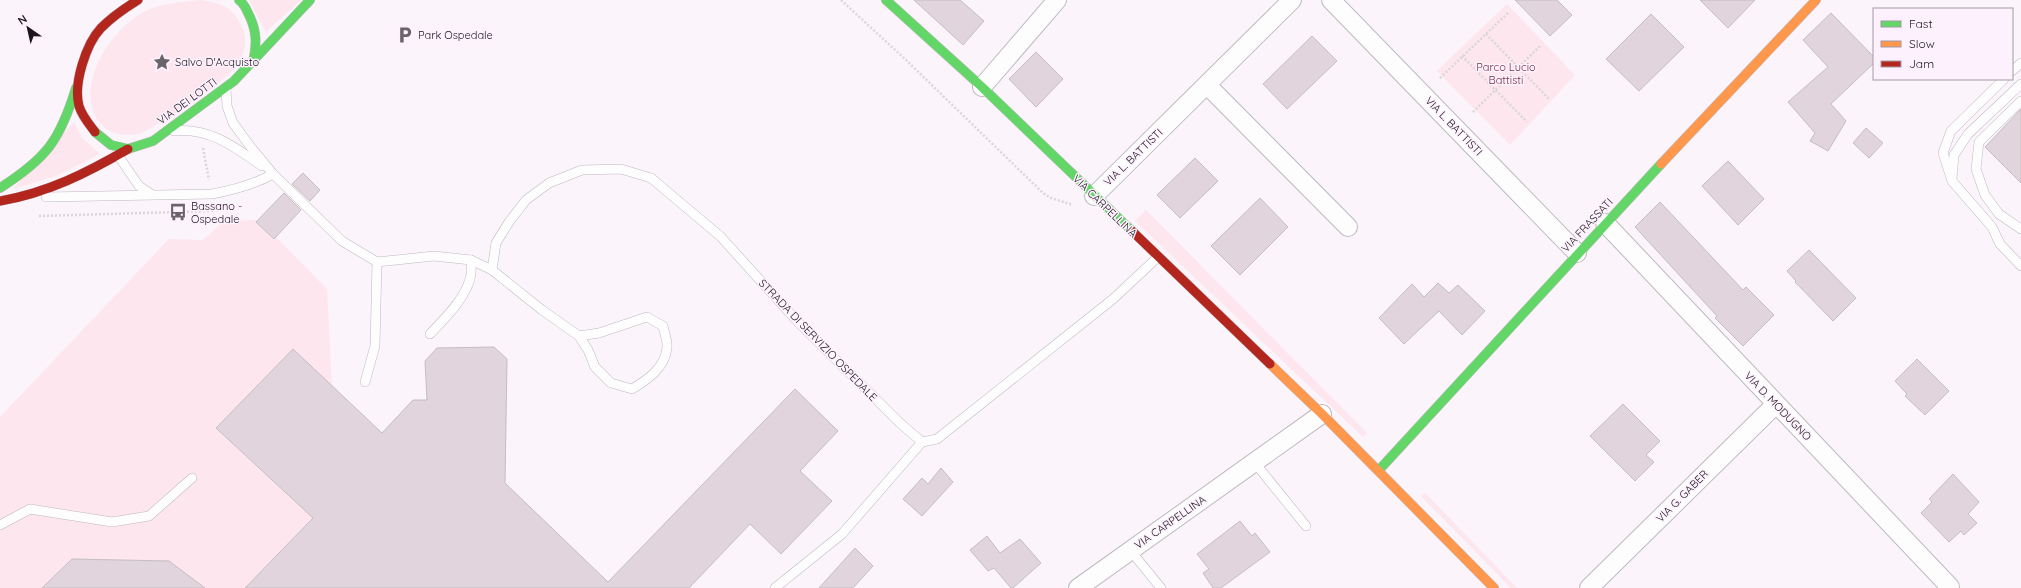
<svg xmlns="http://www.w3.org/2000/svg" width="2021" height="588" viewBox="0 0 2021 588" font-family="Quicksand,sans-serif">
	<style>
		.green { fill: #fde6ed }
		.building { fill: #e1d4dc; stroke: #c4bec2 }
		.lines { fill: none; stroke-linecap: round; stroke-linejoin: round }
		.lane-casing { stroke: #beb9be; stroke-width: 10 }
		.street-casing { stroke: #beb9be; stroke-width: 20 }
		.fast-casing { stroke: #beb9be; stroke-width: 10 }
		.slow-casing { stroke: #beb9be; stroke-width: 10 }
		.jam-casing { stroke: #beb9be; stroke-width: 10 }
		.path { stroke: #dad7da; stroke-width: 2.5; stroke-dasharray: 2 2; stroke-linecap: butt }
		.lane { stroke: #fefdfe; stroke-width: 9 }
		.street { stroke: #fefdfe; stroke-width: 18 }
		.fast { stroke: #63d668; stroke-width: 9 }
		.slow { stroke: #ff974d; stroke-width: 9 }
		.jam { stroke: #b3261e; stroke-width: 9 }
		.labels { text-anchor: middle; stroke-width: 3; stroke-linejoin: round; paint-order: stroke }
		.poi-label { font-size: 11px; fill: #1b171c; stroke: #fef1fe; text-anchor: start }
		.park-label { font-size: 11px; fill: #732e3f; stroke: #fef1fe }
		.street-label { font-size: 11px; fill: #1b171c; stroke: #fef1fe }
	</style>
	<rect width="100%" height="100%" fill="#fbf4fb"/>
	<!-- green -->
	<g class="green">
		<path d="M200 0C221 3 231 6 241 25 248 37 246 51 238 63 224 85 165 120 140 134 125 136 109 135 99 122 73 86 112 27 146 11 162 3 182 2 200 0Z"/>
		<path d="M249 0H301L266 32Z"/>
		<path d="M1507 4 1575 75 1510 145 1437 71Z"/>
		<path d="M74 122 82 138 100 154 56 176 13 189Z"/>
		<path d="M1146 210 1367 433 1363 437 1135 221Z"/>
		<path d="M257 220 258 224 272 237H276L327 289 332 386 295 351H291L219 426 218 430 313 518 245 588H205L168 561 72 559 42 588H0V417L169 239 203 240 224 221Z"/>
		<path d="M1425 493 1517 588H1511L1421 496Z"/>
	</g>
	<!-- building -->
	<g class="building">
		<path d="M914 0H960L984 21 963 45Z"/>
		<path d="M1515 0H1557L1572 15 1550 36Z"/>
		<path d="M1700 0H1755L1728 28Z"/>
		<path d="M1831 13 1874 57V63L1831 104 1846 121 1828 151 1810 141 1815 133 1788 102 1828 67 1803 40Z"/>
		<path d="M1651 14 1684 47 1639 91 1606 59Z"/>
		<path d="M1312 36 1337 61 1287 109 1263 84Z"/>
		<path d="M1036 52 1063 79 1036 107 1009 79Z"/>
		<path d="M2021 109V183L1985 147Z"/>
		<path d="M1866 128 1883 143 1869 158 1853 143Z"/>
		<path d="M1195 158 1218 181 1180 218 1157 195Z"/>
		<path d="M1728 161 1764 199 1738 225 1702 186Z"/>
		<path d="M303 173 320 190 310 201 292 184Z"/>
		<path d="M284 193 301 210 274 239 256 222Z"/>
		<path d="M1260 198 1288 227 1240 275 1211 246Z"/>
		<path d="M1660 202 1743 290 1746 287 1774 315 1743 346 1715 318 1717 316 1635 227Z"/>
		<path d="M1809 250 1856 298 1833 321 1795 282 1796 281 1787 271Z"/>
		<path d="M1438 283 1449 293 1458 285 1485 311 1462 335 1439 311 1404 344 1379 318 1412 284 1424 297Z"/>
		<path d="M494 347 507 359 505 483 608 582 795 389 838 431 800 471 832 501 781 554 750 524 689 588H245L313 518 216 428 293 349 382 433 413 400H427L425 361 437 348Z"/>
		<path d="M1917 359 1949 391 1925 415 1905 396 1907 394 1895 381Z"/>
		<path d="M1623 404 1660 441 1646 455 1654 462 1635 481 1590 436Z"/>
		<path d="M941 468 953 482 922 516 903 499 922 478 928 484Z"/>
		<path d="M1953 474 1979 502 1968 514 1977 523 1964 535 1961 531 1949 542 1921 513 1932 502 1929 499Z"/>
		<path d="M1240 521 1252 536 1255 533 1270 552 1221 588H1213L1203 573 1209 569 1197 554Z"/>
		<path d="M987 536 1000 553 1020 539 1041 563 1013 588H1011L994 568 988 571 970 550Z"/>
		<path d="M855 548 873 566 853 588H819Z"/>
		<path d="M72 559 169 561 205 588H42Z"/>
	</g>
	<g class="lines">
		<!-- lane casing -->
		<g class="lane-casing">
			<g id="lane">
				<path d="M2012 71 2021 63"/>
				<path d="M2004 79 1951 131 1943 153 1952 181 1992 227 2000 244 2021 266"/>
				<path d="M226 89 227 106 233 123 250 146 273 174 342 241 377 262 434 256 471 260 492 270 542 310 579 336 588 350 595 367 611 383 632 389C647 380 665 368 667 348 668 341 664 332 663 326L647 317 599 333 579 336"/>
				<path d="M2021 101 1979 142 1976 169 1985 195 1999 214 2021 229"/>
				<path d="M174 131C209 127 235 147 262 166"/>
				<path d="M117 154 139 186 151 194"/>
				<path d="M1952 178 1954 155 1968 134 2021 84"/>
				<path d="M46 197 212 194C234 190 253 185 273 174"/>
				<path d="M492 270 496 243 509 222 526 200 549 183 582 170 621 169 651 178 720 236 797 321 900 423 922 442 937 439 1113 299 1158 257"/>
				<path d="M430 334C445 318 464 300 470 279 472 273 471 266 471 260"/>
				<path d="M365 382 375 346 377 262"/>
				<path d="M1255 463 1306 526"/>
				<path d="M0 525 30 509 112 522 149 516 192 478"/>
				<path d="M1130 550 1161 588"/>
				<path d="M775 588 842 534 922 442"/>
			</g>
		</g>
		<!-- street casing -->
		<g class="street-casing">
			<g id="street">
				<path d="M1331 0 1577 253"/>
				<path d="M1207 85 1348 227"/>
				<path d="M982 87 1057 0"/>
				<path d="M1094 196 1292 0"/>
				<path d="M1605 223 1950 587 1948 588"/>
				<path d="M1078 588 1322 414"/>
				<path d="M1589 588 1776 404"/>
			</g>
		</g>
		<!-- fast casing -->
		<g class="fast-casing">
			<g id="fast">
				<path d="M239 0C243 3 246 8 248 13 257 30 257 44 253 62"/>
				<path d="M886 0 982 87 1132 231"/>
				<path d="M95 132 111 145 128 149 153 141 234 81 310 0"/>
				<path d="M0 188C47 158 60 140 76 88"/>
				<path d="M1379 470 1661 164"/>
			</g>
		</g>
		<!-- slow casing -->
		<g class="slow-casing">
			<g id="slow">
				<path d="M1661 164 1816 0"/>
				<path d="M1270 364 1322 414 1494 588"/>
			</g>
		</g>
		<!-- jam casing -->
		<g class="jam-casing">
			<g id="jam">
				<path d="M95 132C89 124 82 116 79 106 73 84 86 44 101 28 112 17 125 8 138 0"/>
				<path d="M0 201C47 193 87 173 128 149"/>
				<path d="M1132 231 1270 364"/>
			</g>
		</g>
		<!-- path -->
		<g class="path">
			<path d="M841 0 906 60 1043 193 1051 198 1073 205"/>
			<path d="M1486 34 1549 99"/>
			<path d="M1462 56 1527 122"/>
			<path d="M1440 78 1509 12"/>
			<path d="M1473 112 1541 45"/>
			<path d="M203 148 209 180"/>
			<path d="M39 216 214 211V209"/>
		</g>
		<!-- lane -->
		<use href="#lane" class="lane"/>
		<!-- street -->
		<use href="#street" class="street"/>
		<!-- fast -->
		<use href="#fast" class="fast"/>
		<!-- slow -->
		<use href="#slow" class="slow"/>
		<!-- jam -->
		<use href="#jam" class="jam"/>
	</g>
	<!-- icons -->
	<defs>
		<g id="parking-bare" transform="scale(1.38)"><path d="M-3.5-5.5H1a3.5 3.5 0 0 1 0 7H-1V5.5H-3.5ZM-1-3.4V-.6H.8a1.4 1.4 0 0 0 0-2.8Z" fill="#69646a" stroke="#fef1fe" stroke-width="2.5" paint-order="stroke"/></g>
		<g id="sight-bare" transform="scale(1.38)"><path d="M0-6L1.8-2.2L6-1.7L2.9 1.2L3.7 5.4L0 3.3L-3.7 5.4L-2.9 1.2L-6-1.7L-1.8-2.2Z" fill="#69646a" stroke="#fef1fe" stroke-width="2.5" paint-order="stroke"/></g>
		<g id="bus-bare" transform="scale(1.38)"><path d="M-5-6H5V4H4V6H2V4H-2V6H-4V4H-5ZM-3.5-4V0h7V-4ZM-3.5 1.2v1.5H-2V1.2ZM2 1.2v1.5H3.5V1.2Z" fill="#69646a" stroke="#fef1fe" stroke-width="2.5" paint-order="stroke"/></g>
	</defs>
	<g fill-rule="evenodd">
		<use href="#parking-bare" x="405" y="35"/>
		<use href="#sight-bare" x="162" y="62"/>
		<use href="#bus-bare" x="178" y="212"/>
	</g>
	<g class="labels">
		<!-- poi labels -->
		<g class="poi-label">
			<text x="418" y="39">Park Ospedale</text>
			<text x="175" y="66">Salvo D'Acquisto</text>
			<text x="191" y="210">Bassano -<tspan x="191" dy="13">Ospedale</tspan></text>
		</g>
		<!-- park labels -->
		<g class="park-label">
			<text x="1506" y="71">Parco Lucio<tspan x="1506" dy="13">Battisti</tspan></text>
		</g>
		<!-- street labels -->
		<g class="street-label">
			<text transform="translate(187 101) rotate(-36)" y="4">VIA DEI LOTTI</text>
			<text transform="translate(1454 126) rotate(46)" y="4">VIA L. BATTISTI</text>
			<text transform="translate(1133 157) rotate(-44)" y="4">VIA L. BATTISTI</text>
			<text transform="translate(1105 206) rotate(44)" y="4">VIA CARPELLINA</text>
			<text transform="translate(1587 225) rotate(-47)" y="4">VIA FRASSATI</text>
			<text transform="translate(818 340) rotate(46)" y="4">STRADA DI SERVIZIO OSPEDALE</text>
			<text transform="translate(1778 406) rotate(46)" y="4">VIA D. MODUGNO</text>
			<text transform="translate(1682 496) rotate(-45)" y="4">VIA G. GABER</text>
			<text transform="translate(1170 522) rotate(-35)" y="4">VIA CARPELLINA</text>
		</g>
	</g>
	<!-- legend -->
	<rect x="1873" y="8" width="140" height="72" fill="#fef1fe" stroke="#a39aa4"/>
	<rect x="1881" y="21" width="20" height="6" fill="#63d668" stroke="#a39aa4"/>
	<text x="1909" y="28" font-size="12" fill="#1b171c">Fast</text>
	<rect x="1881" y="41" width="20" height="6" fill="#ff974d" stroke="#a39aa4"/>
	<text x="1909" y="48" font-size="12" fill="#1b171c">Slow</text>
	<rect x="1881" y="61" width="20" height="6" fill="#b3261e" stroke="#a39aa4"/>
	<text x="1909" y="68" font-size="12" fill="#1b171c">Jam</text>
	<!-- north arrow -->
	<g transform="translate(28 28) rotate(326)" stroke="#fef1fe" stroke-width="3" paint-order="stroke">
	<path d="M0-3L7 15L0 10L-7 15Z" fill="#1b171c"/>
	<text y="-6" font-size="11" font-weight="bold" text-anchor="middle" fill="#1b171c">N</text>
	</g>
</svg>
